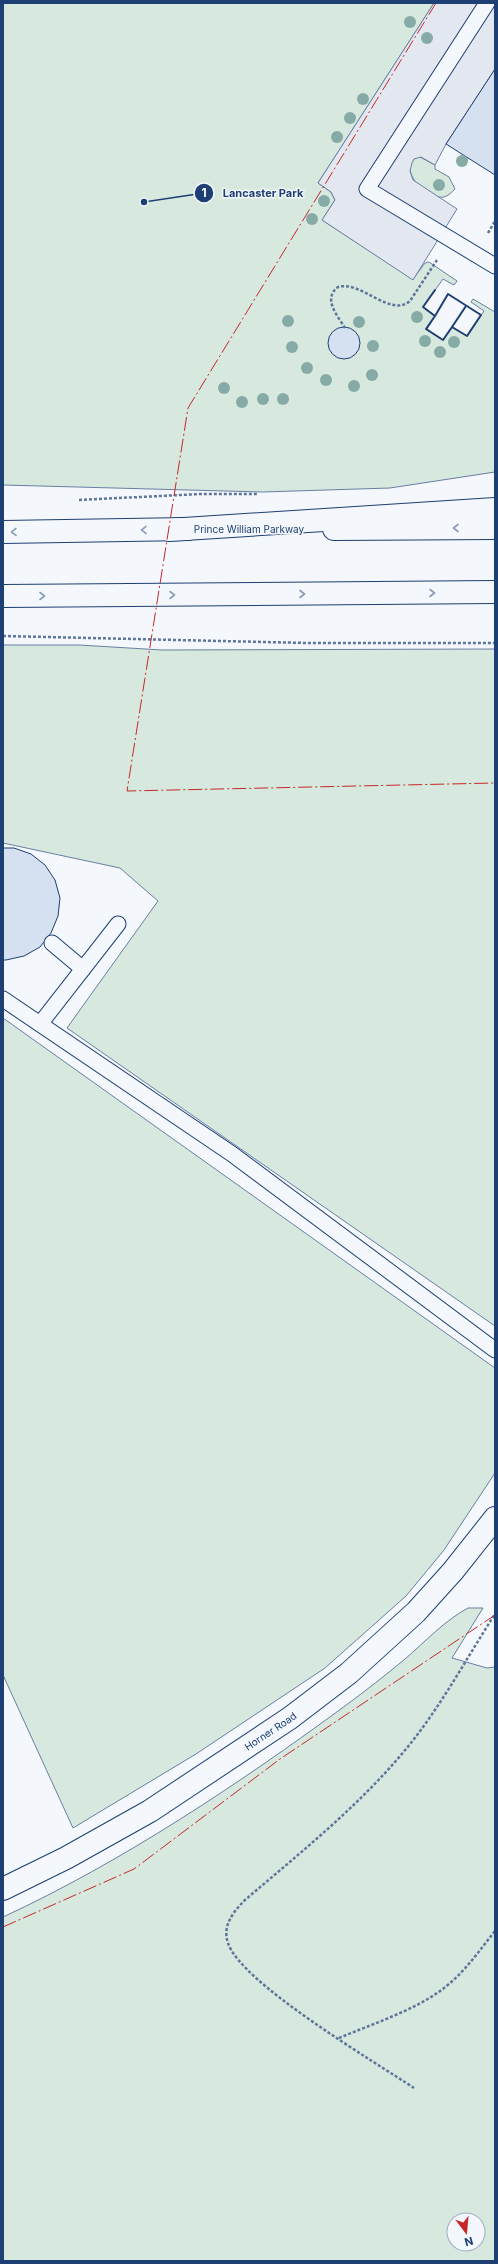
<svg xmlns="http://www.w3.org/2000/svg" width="498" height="2264" viewBox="0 0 498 2264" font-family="Inter,sans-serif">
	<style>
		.green { fill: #d7e8df; stroke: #687fa3; fill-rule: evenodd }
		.parking { fill: #e3e8f0; stroke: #687fa3 }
		.building { fill: #d5e0f0; stroke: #1d3f73 }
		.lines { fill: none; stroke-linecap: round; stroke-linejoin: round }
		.service-casing { stroke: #1d3f73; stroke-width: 17 }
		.minor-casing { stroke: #1d3f73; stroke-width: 24 }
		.primary-casing { stroke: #1d3f73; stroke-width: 24 }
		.motorway-casing { stroke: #1d3f73; stroke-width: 24 }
		.path { stroke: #5e769c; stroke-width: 2.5; stroke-dasharray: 3 2; stroke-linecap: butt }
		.service { stroke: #f4f7fb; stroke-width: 15 }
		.minor { stroke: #f4f7fb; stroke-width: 22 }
		.primary { stroke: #f4f7fb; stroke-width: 22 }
		.motorway { stroke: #f4f7fb; stroke-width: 22 }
		.wall { stroke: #1d3f73; stroke-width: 2 }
		.power { stroke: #c62828; stroke-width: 1; stroke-dasharray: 14 3 2 3; stroke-linecap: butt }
		.tree { fill: #86aba6 }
		.oneway { stroke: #889bb7 }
		.labels { text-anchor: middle; stroke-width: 3; stroke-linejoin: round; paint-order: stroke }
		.street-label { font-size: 10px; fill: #1d3f73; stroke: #f4f7fb }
		.leader { fill: none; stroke: #1d3f73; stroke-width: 1.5 }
		.callout-dot { fill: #1d3f73; stroke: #f4f7fb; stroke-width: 1.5 }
		.mark-label { font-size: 12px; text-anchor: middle; font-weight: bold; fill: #fff }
		.callout-label { font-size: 11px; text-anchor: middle; font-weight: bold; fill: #1d3f73; stroke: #f4f7fb; stroke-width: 3; stroke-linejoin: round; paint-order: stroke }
	</style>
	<rect width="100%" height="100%" fill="#f4f7fb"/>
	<!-- green -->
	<g class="green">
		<path d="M3 3H434L318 183 331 192 335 200 322 220 413 279 425 263 429 262 457 281 454 285 443 279 423 307 435 316 427 329 443 340 452 327 467 336 484 311 471 302 473 299 495 312V472L390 488 262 492 3 485Z"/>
		<path d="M418 156 435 165V169L449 177 455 189C452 192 448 196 444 197 428 200 395 170 418 156Z"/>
		<path d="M3 645H79L162 650 495 649V1326L67 1028 158 901 120 868 3 843Z"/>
		<path d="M3 1018 495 1368V1473L444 1550 406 1596 325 1668 196 1754 73 1828 3 1675Z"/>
		<path d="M468 1608H483L452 1658 487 1668 495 1667V2261H3V1917C122 1862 240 1783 345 1706 365 1691 386 1675 405 1659 426 1641 444 1621 468 1608ZM454 2220H478V2244H454Z"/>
	</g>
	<!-- parking -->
	<path class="parking" d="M434 3H495V69L446 144 435 165 421 157 414 159 412 163 410 171 413 180 457 209 413 280 322 220 335 200 331 192 318 183Z"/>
	<!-- building -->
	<g class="building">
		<path d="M495 69V175L446 144Z"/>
		<circle cx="344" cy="343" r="16"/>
		<path d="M3 848H14L31 854 45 865 55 880 60 898 58 916 51 933 40 947 24 956 6 960H3Z"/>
	</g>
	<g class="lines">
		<!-- service casing -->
		<g class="service-casing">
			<g id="service">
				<path d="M487 3 367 189 495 266"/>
				<path d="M52 943 83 969"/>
				<path d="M3 999 232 1154 495 1350"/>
				<path d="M40 1024 118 924"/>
			</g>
		</g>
		<!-- minor casing -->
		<g class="minor-casing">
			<g id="minor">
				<path id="s1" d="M3 1889 66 1858 150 1811 290 1718 349 1673 416 1612 453 1571 495 1518"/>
			</g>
		</g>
		<!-- primary casing -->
		<g class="primary-casing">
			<g id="primary">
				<path d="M334 529 495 528"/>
				<path d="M3 532 188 529"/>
				<path d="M3 596 495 592"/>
			</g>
		</g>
		<!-- motorway casing -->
		<g class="motorway-casing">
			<path id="motorway" d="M169 530 495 509"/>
		</g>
		<!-- path -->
		<g class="path">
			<path d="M488 233 495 221"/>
			<path d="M345 328C338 316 322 299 338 287 361 280 390 318 410 301L437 260"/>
			<path d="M79 500 200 494H258"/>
			<path d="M3 636 308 643H495"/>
			<path d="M339 2038C372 2024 416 2010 444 1988 464 1973 479 1951 495 1931"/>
			<path d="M414 2088C375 2062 241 1983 228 1943 222 1926 233 1912 245 1900 301 1852 359 1806 406 1749 440 1708 466 1659 495 1614"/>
		</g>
		<!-- service -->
		<use href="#service" class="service"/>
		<!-- minor -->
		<use href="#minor" class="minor"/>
		<!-- primary -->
		<use href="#primary" class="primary"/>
		<!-- motorway -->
		<use href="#motorway" class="motorway"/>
		<!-- wall -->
		<g class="wall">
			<path d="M435 290 423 307 435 316 426 329 443 340 452 327 467 336 481 315 448 294 435 316"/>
			<path d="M452 327 466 306"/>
		</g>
		<!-- power -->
		<g class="power">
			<path d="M436 3 188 408 127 791 495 783"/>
			<path d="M3 1927 134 1869 280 1759 495 1615"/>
		</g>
	</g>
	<!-- trees -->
	<g class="tree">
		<circle cx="410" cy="22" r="6"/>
		<circle cx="427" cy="38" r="6"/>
		<circle cx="363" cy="99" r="6"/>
		<circle cx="350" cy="118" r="6"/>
		<circle cx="337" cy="137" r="6"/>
		<circle cx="462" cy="161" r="6"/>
		<circle cx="439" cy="185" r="6"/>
		<circle cx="324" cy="201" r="6"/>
		<circle cx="312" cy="219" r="6"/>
		<circle cx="417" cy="317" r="6"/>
		<circle cx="288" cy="321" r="6"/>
		<circle cx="359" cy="322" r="6"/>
		<circle cx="425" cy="341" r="6"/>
		<circle cx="454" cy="342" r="6"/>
		<circle cx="373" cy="346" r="6"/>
		<circle cx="292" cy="347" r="6"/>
		<circle cx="440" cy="352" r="6"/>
		<circle cx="307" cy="368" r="6"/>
		<circle cx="372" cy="375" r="6"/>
		<circle cx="326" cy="380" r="6"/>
		<circle cx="354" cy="386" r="6"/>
		<circle cx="224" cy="388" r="6"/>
		<circle cx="263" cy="399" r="6"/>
		<circle cx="283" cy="399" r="6"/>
		<circle cx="242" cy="402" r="6"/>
	</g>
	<!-- one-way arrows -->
	<defs><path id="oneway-chevron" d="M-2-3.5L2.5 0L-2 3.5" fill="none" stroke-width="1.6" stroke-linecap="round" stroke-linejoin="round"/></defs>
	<g class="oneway">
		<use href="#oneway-chevron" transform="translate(456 528) rotate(180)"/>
		<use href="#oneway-chevron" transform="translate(144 530) rotate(179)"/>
		<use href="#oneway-chevron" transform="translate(14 532) rotate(179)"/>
		<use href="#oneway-chevron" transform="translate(432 593)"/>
		<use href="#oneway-chevron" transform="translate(302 594)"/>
		<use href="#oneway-chevron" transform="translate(172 595)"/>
		<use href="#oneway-chevron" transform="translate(42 596)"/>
	</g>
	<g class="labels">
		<!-- street labels -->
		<g class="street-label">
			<text x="249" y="533">Prince William Parkway</text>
			<text dy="4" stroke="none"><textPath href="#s1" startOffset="311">Horner Road</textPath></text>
		</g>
	</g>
	<!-- callouts -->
	<path class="leader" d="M144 202L204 193"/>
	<g class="callout-dot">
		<circle cx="144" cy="202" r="4"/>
		<circle cx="204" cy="193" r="10"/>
	</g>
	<g class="mark-label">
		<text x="204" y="197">1</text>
	</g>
	<g class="callout-label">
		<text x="263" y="197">Lancaster Park</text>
	</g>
	<!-- border -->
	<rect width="498" height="2264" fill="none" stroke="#1d3f73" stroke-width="8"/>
	<!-- north arrow -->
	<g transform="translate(466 2232) rotate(164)"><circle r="19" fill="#f4f7fb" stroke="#9eadc5"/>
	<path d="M0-3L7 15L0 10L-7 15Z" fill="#c62828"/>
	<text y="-6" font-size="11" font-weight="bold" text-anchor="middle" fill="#1d3f73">N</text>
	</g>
</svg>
